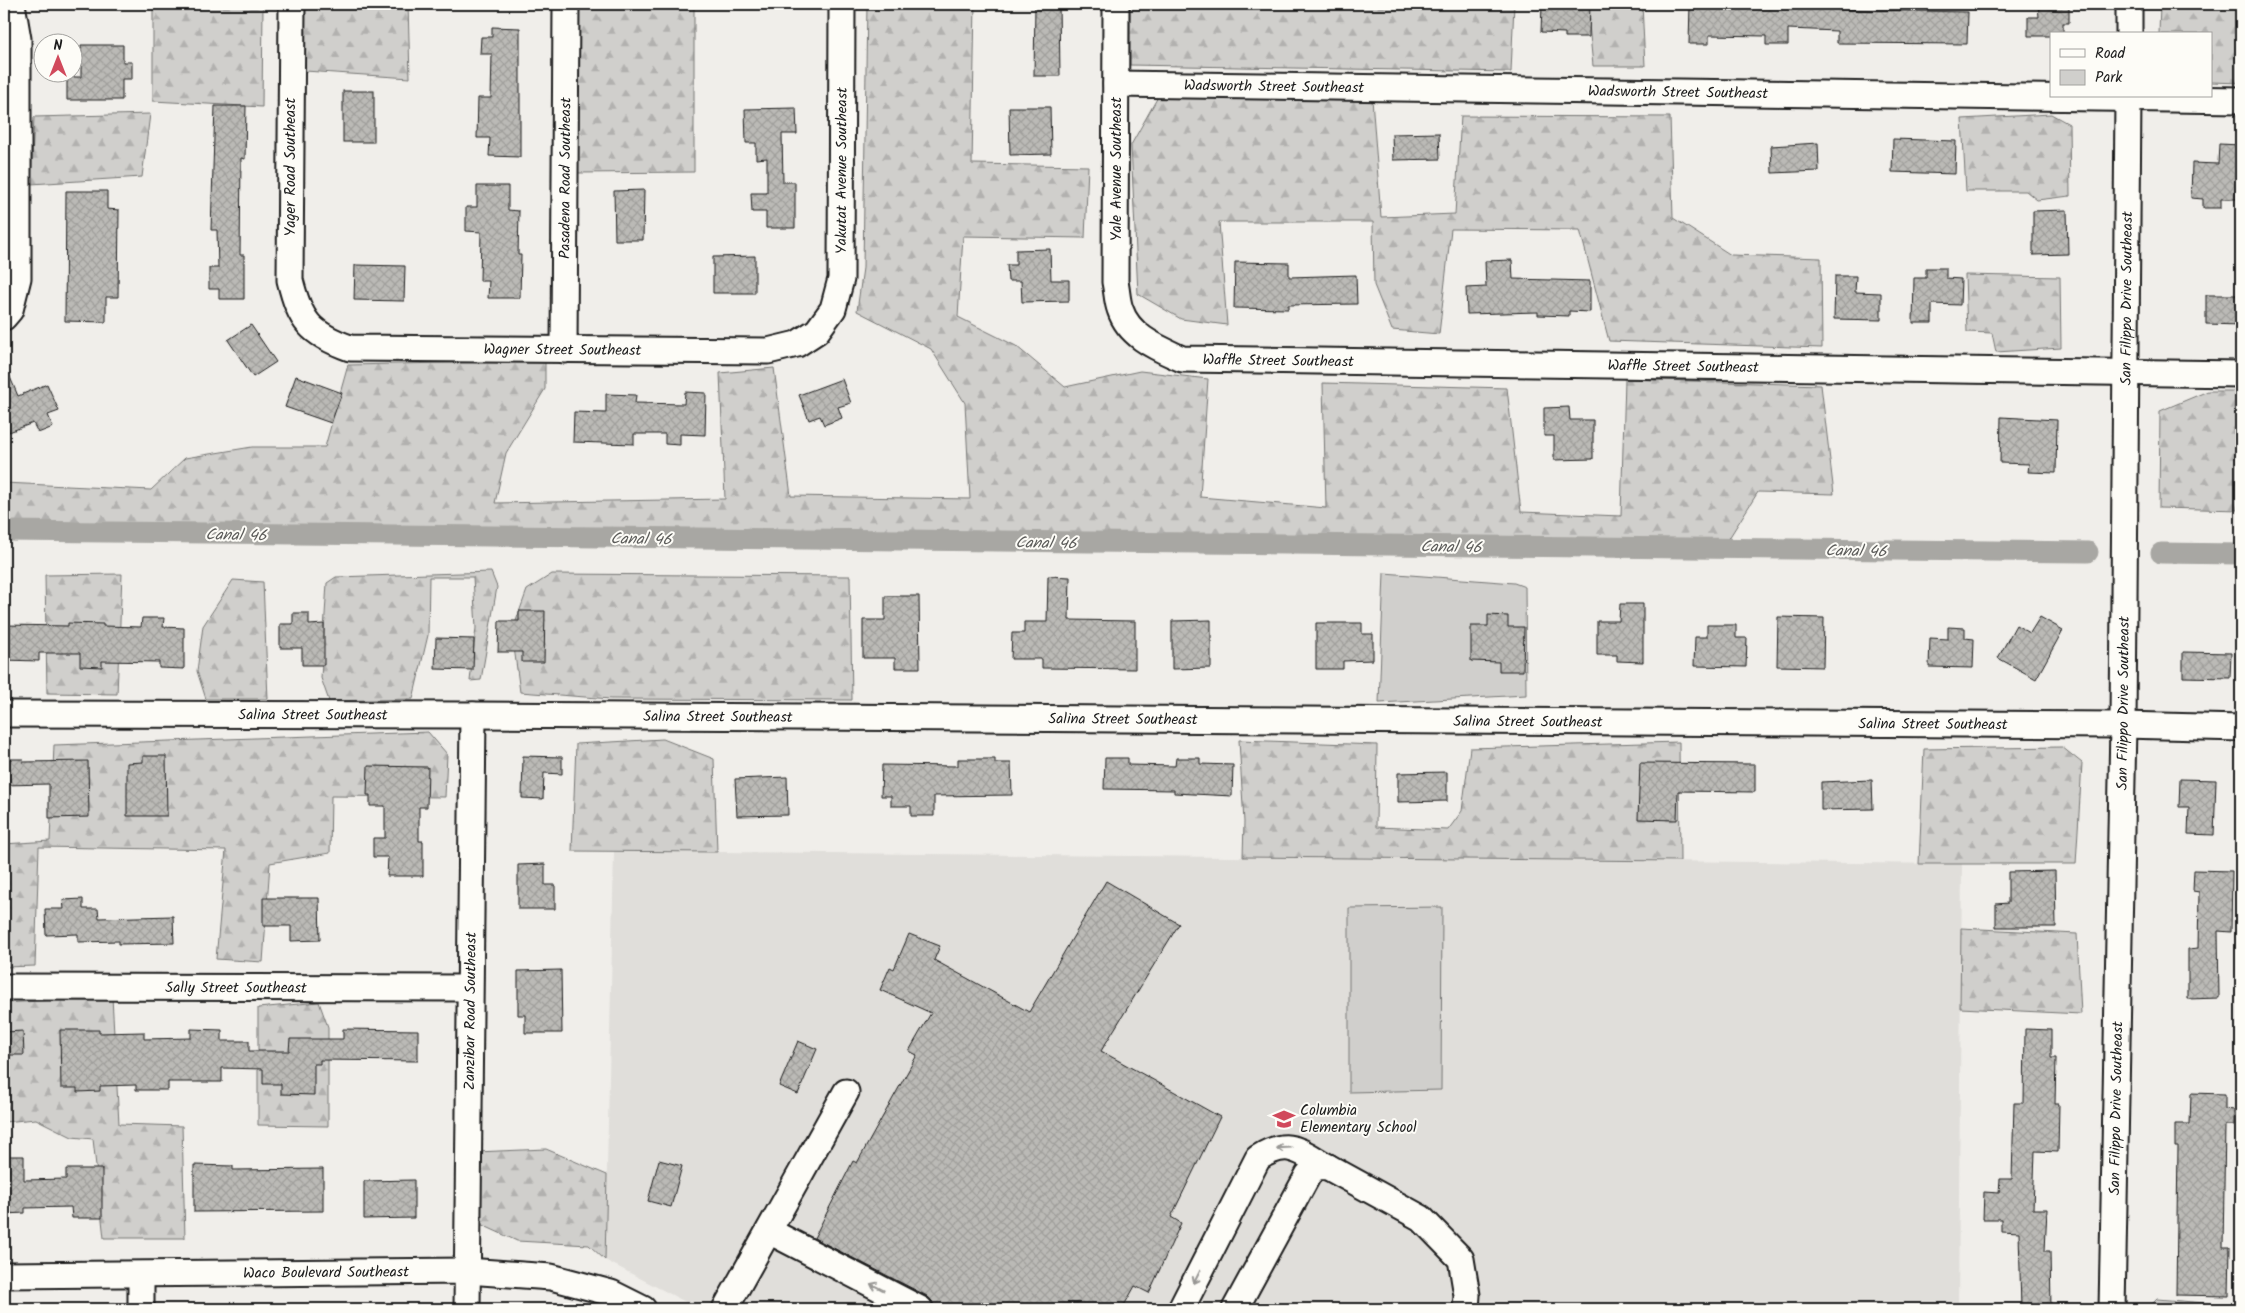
<svg xmlns="http://www.w3.org/2000/svg" width="2245" height="1313" viewBox="0 0 2245 1313" font-family="Kalam,sans-serif">
	<style>
		.built { fill: #e0deda }
		.green { fill: #d0cfcc; stroke: #767674 }
		.forest { fill: url(#forest-firs); stroke: #767674 }
		.lines { fill: none; stroke-linecap: round; stroke-linejoin: round }
		.canal { stroke: #a8a7a3; stroke-width: 21 }
		.building { fill: url(#building-cross-hatch); stroke: #1c1c1c }
		.minor-casing { stroke: #1c1c1c; stroke-width: 29 }
		.minor { stroke: #fdfcf7; stroke-width: 25 }
		.oneway { stroke: #989794 }
		.labels { text-anchor: middle; stroke-width: 4; stroke-linejoin: round; paint-order: stroke }
		.street-label { font-size: 15px; fill: #1c1c1c; stroke: #fdfcf7 }
		.poi-label { font-size: 15px; fill: #1c1c1c; stroke: #fdfcf7; text-anchor: start }
		.water-label { font-size: 16px; font-style: italic; fill: #5b5b59; stroke: #fdfcf7 }
	</style>
	<defs>
		<pattern id="forest-firs" width="22" height="20" patternUnits="userSpaceOnUse" patternTransform="scale(1.25)"><rect width="22" height="20" fill="#d0cfcc"/><path d="M5 1l3.5 6h-7zM16 11l3.5 6h-7z" fill="#b2b1af"/></pattern>
		<pattern id="building-cross-hatch" width="8" height="8" patternUnits="userSpaceOnUse" patternTransform="scale(1.25)"><rect width="8" height="8" fill="#bbbab6"/><path d="M0 0l8 8M0 8l8-8" fill="none" stroke="#a09f9c"/></pattern>
	</defs>
	<rect width="100%" height="100%" fill="#f0eeea"/>
	<filter id="ink" filterUnits="userSpaceOnUse"><feTurbulence type="fractalNoise" baseFrequency=".02" numOctaves="2"/><feDisplacementMap in="SourceGraphic" scale="10" xChannelSelector="R" yChannelSelector="G"/><feConvolveMatrix kernelMatrix="1 2 1 2 8 2 1 2 1" color-interpolation-filters="sRGB"/></filter>
	<g filter="url(#ink)">
		<!-- built -->
		<path class="built" d="M614 851 1962 864 1958 1309H699L605 1260Z"/>
		<!-- green -->
		<g class="green">
			<path d="M1384 573 1514 583 1525 587 1526 695 1379 703Z"/>
			<path d="M1442 907 1441 1090 1349 1092V908Z"/>
		</g>
		<!-- forest -->
		<g class="forest">
			<path d="M153 4H263L262 107 153 101Z"/>
			<path d="M303 4H408L410 78 305 71Z"/>
			<path d="M577 4H694V172L577 173Z"/>
			<path d="M867 4H975L972 164 1088 166 1085 238 963 236 958 317 1016 346 1065 387 1140 371 1208 379 1200 497 1326 508 1323 383 1507 388 1521 512 1621 516 1625 379 1821 385 1834 494 1758 492 1726 543 4 524V483L151 490 185 458 252 447H325L348 365 545 361V389L506 453 495 503 725 499 720 373 774 368 791 496 970 499 965 403 931 349 857 311 863 268Z"/>
			<path d="M1130 4H1514L1511 72 1130 65Z"/>
			<path d="M1587 4H1642L1645 66H1593Z"/>
			<path d="M2160 4H2241V83L2211 82V34H2159Z"/>
			<path d="M1159 95 1372 99 1381 217 1455 214 1461 116 1670 117 1673 218 1731 255 1821 258 1822 348 1609 341 1580 230 1451 229 1439 334 1392 330 1374 285 1373 222H1219L1227 325 1181 319 1138 294 1131 145Z"/>
			<path d="M150 114 142 177 31 184 34 117Z"/>
			<path d="M2051 114 2069 124 2070 196 2037 200 2026 191H1966L1962 119Z"/>
			<path d="M1965 275 2060 277 2061 348 1996 352 1992 333 1967 332Z"/>
			<path d="M2208 391H2241V510L2159 508 2160 411Z"/>
			<path d="M491 572 497 587 481 680 470 681 476 628 473 577H429L428 635 413 699 329 701 321 678 327 583 336 577Z"/>
			<path d="M122 574 117 694 47 693 45 575Z"/>
			<path d="M552 574 850 576 852 700 611 699 520 692 512 632 527 590Z"/>
			<path d="M233 580 263 582 268 699H206L197 671 203 626Z"/>
			<path d="M4 590 8 594 5 696H4Z"/>
			<path d="M428 732 447 754 445 797 331 796 330 853 270 863 263 962 216 959 226 850 39 847 35 966 4 967V844L50 841 54 745Z"/>
			<path d="M663 739 714 759 717 852 572 851 576 744Z"/>
			<path d="M1239 740 1377 745 1376 827 1448 830 1462 811 1470 748 1679 742 1680 861 1243 857 1244 822Z"/>
			<path d="M2062 747 2082 763 2076 864H1919L1924 749Z"/>
			<path d="M1961 928 2077 934 2081 1014 1960 1008Z"/>
			<path d="M112 997 119 1124 182 1126 185 1238H104L93 1139 72 1137 36 1119 4 1122V1003Z"/>
			<path d="M319 1002 328 1027V1126L258 1125V1008Z"/>
			<path d="M546 1149 607 1175 605 1260 589 1245 517 1241 478 1223 476 1152Z"/>
			<path d="M2157 1299 2241 1306V1309H2147Z"/>
			<path d="M115 1303 116 1309H42V1307L66 1309Z"/>
		</g>
		<g class="lines">
			<!-- canal -->
			<g class="canal">
				<path d="M4 531 2088 552"/>
				<path d="M2161 553 2241 554"/>
			</g>
		</g>
		<!-- building -->
		<g class="building">
			<path d="M1035 4H1059L1060 76H1034Z"/>
			<path d="M1542 4H1590L1589 37H1565V33L1541 32Z"/>
			<path d="M1690 4H1818V9L1968 12 1967 44 1837 43V31L1788 29V45H1766V36L1709 35V44H1689Z"/>
			<path d="M2038 4H2069V23H2063V34H2051V36H2028V17H2039Z"/>
			<path d="M492 27 520 28V157L489 156 490 138H477L478 98H491L492 54H480L481 37H492Z"/>
			<path d="M81 45H123V62H132V79H122V100H67V77H81Z"/>
			<rect x="343" y="91" width="31" height="51"/>
			<path d="M215 106H246L245 159 241 158 240 255H244V299H219V289H209V268H218L217 230H211Z"/>
			<path d="M1009 107H1050L1051 154 1010 155Z"/>
			<path d="M796 108 797 134H782L783 182H795V228H766V212H752L751 193H767V158L756 159V143H746L745 109Z"/>
			<path d="M1439 133 1440 159 1393 160 1392 134Z"/>
			<path d="M1893 139 1956 141 1955 174 1892 172Z"/>
			<path d="M1818 143 1819 171 1772 173 1771 146Z"/>
			<path d="M2219 144 2241 145V199H2221V208H2203V199L2191 198 2192 163 2218 164Z"/>
			<path d="M477 186H508V210L519 211 518 255H521L520 298H488L489 281H480L481 232 466 231V207H477Z"/>
			<path d="M644 190 643 240H615L614 191Z"/>
			<path d="M66 191H107V209L119 210 118 297H106V322L65 321Z"/>
			<path d="M2067 210 2068 254 2033 255V211Z"/>
			<path d="M1050 249 1051 280H1069V301L1022 302 1021 281H1008L1007 265H1016V250Z"/>
			<path d="M755 256V293H713V257Z"/>
			<path d="M1512 260 1513 279 1590 281V312L1569 311V316L1538 315V312L1467 314 1466 288 1486 287 1485 261Z"/>
			<path d="M1235 262 1289 263V277L1356 275 1357 304 1288 305V309L1234 308Z"/>
			<path d="M355 265 405 266 404 301 354 300Z"/>
			<path d="M1926 268H1946V278L1961 279 1960 305 1932 304V323H1913L1914 278H1926Z"/>
			<path d="M1835 276H1856L1855 292 1881 293V320L1834 319Z"/>
			<path d="M2206 295H2241V325L2206 324Z"/>
			<path d="M251 325 276 362 253 377 228 340Z"/>
			<path d="M4 363 18 396 47 384 59 411 48 415 53 427 38 433 33 423 9 432 4 419Z"/>
			<path d="M296 376 342 393 331 423 285 407Z"/>
			<path d="M842 379 851 403 838 407 842 418 824 425 820 416 809 420 799 395Z"/>
			<path d="M685 392 706 393 705 435 680 434V445L665 444V434H634V444L573 442 574 412 606 413V394L636 395 635 403 684 404Z"/>
			<path d="M1569 407 1570 420H1593V459L1554 460V436H1544V408Z"/>
			<path d="M2001 417 2057 420 2056 473 2028 472 2029 464 2000 463Z"/>
			<path d="M1048 576 1070 577 1069 620 1135 621V669L1042 668V659H1011L1012 633H1024V622H1047Z"/>
			<path d="M885 596H919L920 668H895V658H863V620H885Z"/>
			<path d="M1620 604H1643V662L1617 661V655H1597V621H1619Z"/>
			<path d="M519 611H545L544 662H522V652H498L499 621H519Z"/>
			<path d="M293 613H309V625L324 624V665H302V648H280V624H293Z"/>
			<path d="M1488 615 1508 616V627H1524L1523 671H1499V662L1471 661V626H1488Z"/>
			<path d="M1778 617 1824 618 1823 667 1777 666Z"/>
			<path d="M2040 617 2063 630 2036 679 1998 658 2016 625 2030 633Z"/>
			<path d="M142 618H164L163 627 184 628V669L159 668V662L102 661V667L80 666V653H39V661L4 660V625L68 626V623L103 624V626L141 627Z"/>
			<path d="M1211 620V668L1172 669V621Z"/>
			<path d="M1316 623H1362V634H1373V660L1343 661V669H1316Z"/>
			<path d="M1707 625H1736V638H1747L1746 667 1694 666 1695 637H1707Z"/>
			<path d="M1948 627 1965 628V638L1974 639 1973 668 1929 667 1930 638 1948 639Z"/>
			<path d="M436 638 474 639 473 670 435 669Z"/>
			<path d="M2183 652 2231 653 2230 678 2183 677Z"/>
			<path d="M143 756H166L167 816H127V763L143 762Z"/>
			<path d="M523 756 562 757V774L544 773 543 799 522 798Z"/>
			<path d="M1105 758H1128V765L1175 766 1176 758H1200V764L1233 765 1232 796 1174 793V790L1104 789Z"/>
			<path d="M4 759H23V762L88 761 89 817 49 818V784L4 785Z"/>
			<path d="M958 759H995V763H1011L1012 795 934 796V816H911V806H891V796H881L882 765 958 766Z"/>
			<path d="M1640 763 1755 764V792L1678 791 1677 820 1638 819Z"/>
			<path d="M368 766 428 767 427 807H419V841H423V876H387L388 857H373V838H385V806H370V795H367Z"/>
			<path d="M1447 772V801L1398 802V773Z"/>
			<path d="M787 777 788 815 737 816 735 779Z"/>
			<path d="M2180 779 2216 780 2214 835 2188 834 2189 807H2179Z"/>
			<path d="M1872 780 1873 809 1821 810V782Z"/>
			<path d="M545 864V885H555V909H518V865Z"/>
			<path d="M2194 870 2232 871 2231 932 2218 931 2219 998 2188 999V949L2198 948 2199 892 2193 891Z"/>
			<path d="M2055 871 2056 927H1996V904L2008 903V872Z"/>
			<path d="M1106 881 1179 924 1101 1051 1220 1117 1171 1217 1181 1223 1149 1293 1135 1286 1122 1309H939L934 1307 932 1301 927 1296 814 1238 853 1161 857 1163 917 1055 909 1051 931 1013 880 990 890 967 894 969 909 934 940 946 934 960 1029 1012Z"/>
			<path d="M263 898H319L320 940 291 941V926H263Z"/>
			<path d="M83 899V909H98L99 918 173 916 174 943 119 944V941L78 942V934L46 935 45 909H64L63 900Z"/>
			<path d="M561 970 562 1033H525V1015H518V971Z"/>
			<path d="M191 1029 222 1030V1041H249V1051H289L290 1039H343V1029L418 1030V1061L320 1060V1064H314V1095L281 1094V1084H263V1069L222 1068V1082H168V1090H136V1085L100 1086V1091L77 1092V1088H61L60 1030H99V1033L144 1032V1039L191 1038Z"/>
			<path d="M2025 1029 2051 1030V1058H2056L2055 1104H2059L2058 1152 2035 1151 2033 1209H2047L2045 1251H2050L2051 1308 2021 1309 2019 1232 2001 1231V1219H1983L1984 1192 1999 1193 2000 1179H2012L2014 1103H2024Z"/>
			<path d="M23 1031 24 1055H4V1032Z"/>
			<path d="M798 1041 817 1049 798 1094 779 1086Z"/>
			<path d="M2191 1093 2225 1094V1109L2234 1110V1125H2225L2223 1247H2230L2229 1296 2176 1295 2178 1146H2175V1124H2190Z"/>
			<path d="M4 1156H24V1180L66 1179V1169H102V1218H72L71 1207 25 1208V1213L4 1214Z"/>
			<path d="M659 1160 682 1166 671 1207 648 1201Z"/>
			<path d="M194 1165 233 1166V1170L323 1169V1211L194 1212Z"/>
			<path d="M414 1180V1218L364 1219V1181Z"/>
		</g>
		<g class="lines">
			<!-- minor casing -->
			<g class="minor-casing">
				<g id="minor">
					<path id="s1" d="M292 4 290 280C300 321 310 334 350 348L768 351 797 344 817 331 833 309 841 279 842 4"/>
					<path id="s2" d="M1116 4 1115 282C1117 291 1117 301 1120 309 1129 337 1158 348 1182 359L2241 374"/>
					<path d="M2129 34V4"/>
					<path id="s3" d="M1116 84 2241 100"/>
					<path d="M4 317 10 310 18 278V39L12 4"/>
					<path id="s4" d="M564 350 566 4"/>
					<path id="s5" d="M4 714 473 715 2123 725 2241 728"/>
					<path id="s6" d="M4 987 469 988"/>
					<path d="M769 1231 920 1309"/>
					<path id="s7" d="M4 1275 467 1271 551 1277 611 1293 643 1309"/>
					<path d="M141 1309V1275"/>
					<path id="s8" d="M467 1309 473 715"/>
					<path d="M725 1309 846 1092"/>
					<path d="M1181 1309 1258 1158C1289 1138 1299 1151 1328 1167"/>
					<path d="M1235 1309 1308 1175 1316 1166 1328 1167 1421 1218 1461 1259 1467 1295 1466 1309"/>
					<path id="s9" d="M2112 1309 2123 725 2128 96"/>
				</g>
			</g>
			<!-- minor -->
			<use href="#minor" class="minor"/>
		</g>
		<!-- one-way arrows -->
		<defs><path id="oneway-shaft" d="M-6 0H5M1.5-3L5.5 0L1.5 3" fill="none" stroke-width="1.6" stroke-linecap="round" stroke-linejoin="round" transform="scale(1.25)"/></defs>
		<g class="oneway">
			<use href="#oneway-shaft" transform="translate(1284 1148) rotate(177)"/>
			<use href="#oneway-shaft" transform="translate(1197 1277) rotate(117)"/>
			<use href="#oneway-shaft" transform="translate(877 1287) rotate(-153)"/>
		</g>
	</g>
	<!-- icons -->
	<defs>
		<g id="school-bare" transform="scale(1.725)"><path d="M0-5L7-2L0 1L-7-2ZM-4 1L0 2.5L4 1V4Q0 6-4 4Z" fill="#d1495b" stroke="#fdfcf7" stroke-width="2.5" paint-order="stroke"/></g>
	</defs>
	<g fill-rule="evenodd">
		<use href="#school-bare" x="1284" y="1119"/>
	</g>
	<g class="labels">
		<!-- street labels -->
		<g class="street-label">
			<text dy="5" stroke="none"><textPath href="#s3" startOffset="158">Wadsworth Street Southeast</textPath></text>
			<text dy="5" stroke="none"><textPath href="#s3" startOffset="562">Wadsworth Street Southeast</textPath></text>
			<text transform="translate(290 167) rotate(-90)" y="5">Yager Road Southeast</text>
			<text transform="translate(1116 169) rotate(-90)" y="5">Yale Avenue Southeast</text>
			<text dy="5" stroke="none"><textPath href="#s1" startOffset="1011">Yakutat Avenue Southeast</textPath></text>
			<text dy="5" stroke="none"><textPath href="#s4" startOffset="172">Pasadena Road Southeast</textPath></text>
			<text dy="5" stroke="none"><textPath href="#s9" startOffset="1011">San Filippo Drive Southeast</textPath></text>
			<text dy="5" stroke="none"><textPath href="#s1" startOffset="585">Wagner Street Southeast</textPath></text>
			<text dy="5" stroke="none"><textPath href="#s2" startOffset="484">Waffle Street Southeast</textPath></text>
			<text dy="5" stroke="none"><textPath href="#s2" startOffset="889">Waffle Street Southeast</textPath></text>
			<text dy="5" stroke="none"><textPath href="#s9" startOffset="606">San Filippo Drive Southeast</textPath></text>
			<text dy="5" stroke="none"><textPath href="#s5" startOffset="309">Salina Street Southeast</textPath></text>
			<text dy="5" stroke="none"><textPath href="#s5" startOffset="714">Salina Street Southeast</textPath></text>
			<text dy="5" stroke="none"><textPath href="#s5" startOffset="1119">Salina Street Southeast</textPath></text>
			<text dy="5" stroke="none"><textPath href="#s5" startOffset="1524">Salina Street Southeast</textPath></text>
			<text dy="5" stroke="none"><textPath href="#s5" startOffset="1929">Salina Street Southeast</textPath></text>
			<text dy="5" stroke="none"><textPath href="#s6" startOffset="232">Sally Street Southeast</textPath></text>
			<text dy="5" stroke="none"><textPath href="#s8" startOffset="298">Zanzibar Road Southeast</textPath></text>
			<text dy="5" stroke="none"><textPath href="#s9" startOffset="201">San Filippo Drive Southeast</textPath></text>
			<text dy="5" stroke="none"><textPath href="#s7" startOffset="322">Waco Boulevard Southeast</textPath></text>
		</g>
		<!-- poi labels -->
		<g class="poi-label">
			<text x="1300" y="1115">Columbia<tspan x="1300" dy="17">Elementary School</tspan></text>
		</g>
		<!-- water labels -->
		<g class="water-label">
			<text transform="translate(236 534) rotate(1)" y="6">Canal 46</text>
			<text transform="translate(641 538) rotate(1)" y="6">Canal 46</text>
			<text transform="translate(1046 542) rotate(1)" y="6">Canal 46</text>
			<text transform="translate(1451 546) rotate(1)" y="6">Canal 46</text>
			<text transform="translate(1856 550) rotate(1)" y="6">Canal 46</text>
		</g>
	</g>
	<!-- margin -->
	<rect width="2245" height="1313" fill="none" stroke="#fdfcf7" stroke-width="20"/>
	<rect x="10" y="10" width="2225" height="1293" fill="none" stroke="#1c1c1c" stroke-width="2" filter="url(#ink)"/>
	<!-- legend -->
	<rect x="2050" y="32" width="162" height="65" fill="#fdfcf7" stroke="#a3a29f"/>
	<rect x="2060" y="49" width="25" height="8" fill="#fdfcf7" stroke="#a3a29f"/>
	<text x="2095" y="58" font-size="15" fill="#1c1c1c">Road</text>
	<rect x="2060" y="70" width="25" height="15" fill="#d0cfcc" stroke="#a3a29f"/>
	<text x="2095" y="82" font-size="15" fill="#1c1c1c">Park</text>
	<!-- north arrow -->
	<g transform="translate(58 58)"><circle r="24" fill="#fdfcf7" stroke="#a3a29f"/>
	<path d="M0-4L9 19L0 12L-9 19Z" fill="#d1495b"/>
	<text y="-8" font-size="14" font-weight="bold" text-anchor="middle" fill="#1c1c1c">N</text>
	</g>
</svg>
